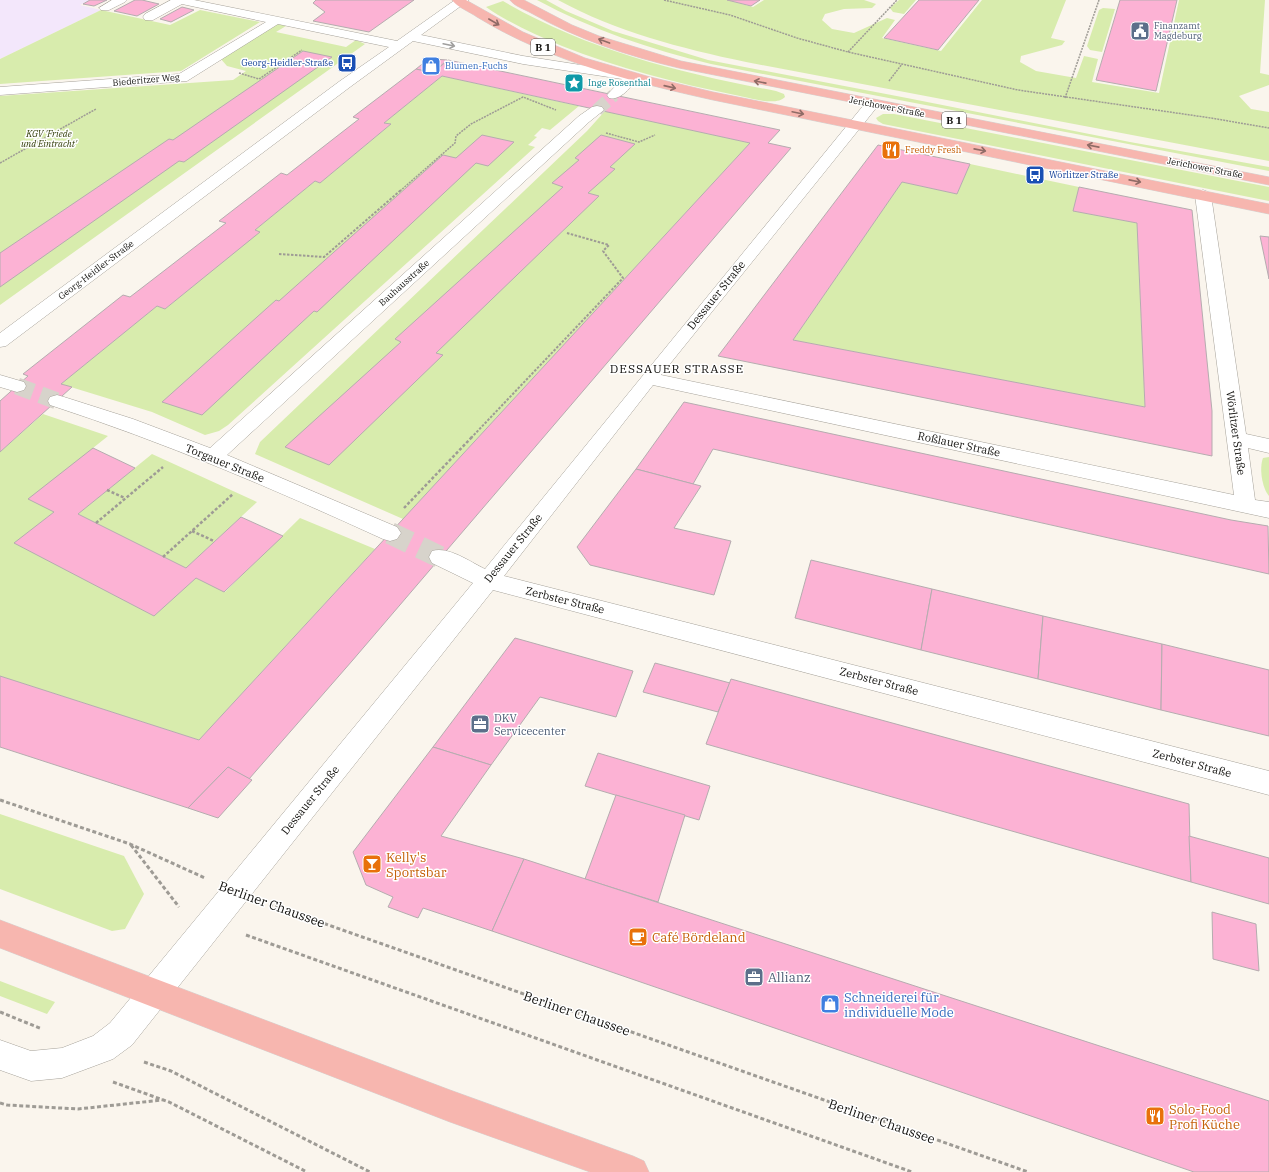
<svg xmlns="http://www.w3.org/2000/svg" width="1269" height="1172" viewBox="0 0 1269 1172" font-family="'IBM Plex Serif',serif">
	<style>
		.commercial { fill: #f3e7fb }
		.green { fill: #d8ecad }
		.building { fill: #fcb2d4; stroke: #b5acaf }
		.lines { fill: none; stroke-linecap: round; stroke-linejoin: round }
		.minor-tunnel-far2 { stroke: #d7d3cb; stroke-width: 13; stroke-dasharray: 13 6; stroke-linecap: butt }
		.minor-tunnel-far1 { stroke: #d7d3cb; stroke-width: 17; stroke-dasharray: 17 8; stroke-linecap: butt }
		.minor-tunnel { stroke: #d7d3cb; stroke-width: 22; stroke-dasharray: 22 11; stroke-linecap: butt }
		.minor-casing { stroke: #a6a29a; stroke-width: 1 }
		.major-casing { stroke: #d4d4d3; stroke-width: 1 }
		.path-far3 { stroke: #9e9b95; stroke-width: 1.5; stroke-dasharray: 2 1; stroke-linecap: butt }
		.path-far2 { stroke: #9e9b95; stroke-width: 2; stroke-dasharray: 2.5 1.5; stroke-linecap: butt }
		.path-far1 { stroke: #9e9b95; stroke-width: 2.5; stroke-dasharray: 3 2; stroke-linecap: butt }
		.path { stroke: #9e9b95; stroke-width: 3; stroke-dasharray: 4 2.5; stroke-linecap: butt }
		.minor { fill: #fff; fill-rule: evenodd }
		.major { fill: #f7b6af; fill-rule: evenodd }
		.oneway { stroke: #906b66 }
		.oneway2 { stroke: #a09f9e }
		.labels { text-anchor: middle; stroke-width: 3; stroke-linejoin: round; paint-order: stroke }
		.far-service-label { font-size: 9px; fill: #4e5e75; stroke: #fff; text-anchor: start }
		.far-transit-label { font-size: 9px; fill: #164399; stroke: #fff; text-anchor: end }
		.far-shop-label { font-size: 9px; fill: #366cbe; stroke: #fff; text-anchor: start }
		.far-street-label { font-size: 9px; fill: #11100d; stroke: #fff }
		.far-culture-label { font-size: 9px; fill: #0d838f; stroke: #fff; text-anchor: start }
		.far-park-label { font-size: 9px; font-style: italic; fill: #2f3b05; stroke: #fff }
		.far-food-label { font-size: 9px; fill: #c56008; stroke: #fff; text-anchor: start }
		.shield { fill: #fff; stroke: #585856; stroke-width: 1 }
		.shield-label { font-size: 10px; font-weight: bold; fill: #11100d }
		.street-label { font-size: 11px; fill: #11100d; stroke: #fff }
		.service-label { font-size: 11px; fill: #4e5e75; stroke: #fff; text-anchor: start }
		.neighbourhood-label { font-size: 12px; letter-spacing: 1px; fill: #11100d; stroke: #fff }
		.near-food-label { font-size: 13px; fill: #c56008; stroke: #fff; text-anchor: start }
		.near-street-label { font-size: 13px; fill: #11100d; stroke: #fff }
		.near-service-label { font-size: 13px; fill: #4e5e75; stroke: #fff; text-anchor: start }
		.near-shop-label { font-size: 13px; fill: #366cbe; stroke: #fff; text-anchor: start }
	</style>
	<rect width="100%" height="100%" fill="#faf5ed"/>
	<!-- commercial -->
	<path class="commercial" d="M0 0H90L80 5 101 10 0 59Z"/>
	<!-- green -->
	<g class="green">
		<path d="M537 0H546L566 11 613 31 708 60 907 98 1130 142 1269 167V171L711 64C650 49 592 30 537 0Z"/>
		<path d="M558 0H727L753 7 764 0H864L876 4 872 8 844 9 825 14 822 20 832 29 854 33 887 18 895 20 882 38 941 51 982 0H1066L1051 38 1065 41 1062 45 1021 56 1020 62 1036 71 1076 78 1084 56 1098 59 1092 82 1159 93 1179 0H1265L1260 73 1269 75V85L1239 96 1251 109 1269 112V161L746 62C680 48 617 32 558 0Z"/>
		<path d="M899 0H916L904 14 893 12 890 8Z"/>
		<path d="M503 1C587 50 681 73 776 91L784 94 785 97C776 107 747 97 735 95 676 83 618 68 562 46 536 35 509 23 486 7Z"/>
		<path d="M1103 8 1115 9 1102 52 1090 50 1087 46 1099 10Z"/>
		<path d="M101 10 170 25 200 10 260 22 181 71 0 84V59Z"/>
		<path d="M279 24 286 26 276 32 346 47 356 40 365 44 0 305V96L233 80 246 71 227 66 220 58 272 25Z"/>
		<path d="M442 76 579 106 550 130 542 128 534 136 537 137 528 145 535 147 228 425 219 431 205 435 152 412 61 384 157 306 165 309 259 232 255 230 315 181 320 183 390 125 384 123Z"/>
		<path d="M605 111 750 143 403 519 255 454 260 442 587 131Z"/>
		<path d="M883 114H894L1269 187V201L883 124 878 121 876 118Z"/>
		<path d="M970 164 1079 187 1073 211 1137 223 1145 407 793 340 902 182 957 194Z"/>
		<path d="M43 414 108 436 93 448 54 512 15 543 154 616 196 578 225 592 300 518 375 549 199 740 0 676V452Z"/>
		<path d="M152 454 257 502 186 568 78 514Z"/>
		<path d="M1269 457V496C1262 488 1259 468 1263 458Z"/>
		<path d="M0 814 124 856 144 894 125 929 112 931 0 889Z"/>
		<path d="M0 981 55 1002 47 1014 0 996Z"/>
	</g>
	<!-- building -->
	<g class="building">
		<path d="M90 0H107L94 6 83 4Z"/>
		<path d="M135 0H142L159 4 137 16 114 11Z"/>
		<path d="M316 0H414L369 32 313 21 325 12 313 3Z"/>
		<path d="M727 0H760L751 6Z"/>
		<path d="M919 0H979L938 50 884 38Z"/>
		<path d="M1120 0H1177L1156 91 1096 80Z"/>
		<path d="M182 7 194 10 171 22 160 19Z"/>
		<path d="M303 51 332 57 184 162 179 161 0 287V253L169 139 173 140Z"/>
		<path d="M433 59 447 60 433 73 416 69 426 61Z"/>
		<path d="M448 60 780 130 768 143 791 148 352 661 249 779 228 767 188 808 0 747V676L199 740 750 143 442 76 384 123 391 124 320 183 315 181 255 230 260 232 165 309 157 306 61 384 72 387 0 452V401L28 376 23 374 123 295 130 297 156 277 226 223 219 221 281 173 287 175 359 119 353 117 416 69 433 73Z"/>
		<path d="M482 135 514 142 488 166 476 163 317 312 314 311 202 415 162 402 276 300 279 301 443 155 456 158Z"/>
		<path d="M601 135 635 144 610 167 615 169 588 193 599 196 436 353 443 355 329 465 285 447 401 342 395 339 563 187 552 183 579 160 575 158Z"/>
		<path d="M878 145 970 164 957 194 902 182 793 340 1145 407 1137 223 1073 211 1079 187 1192 210 1212 411V456L718 356Z"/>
		<path d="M1260 236 1269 237V279L1264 255Z"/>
		<path d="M684 402 1231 520 1268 526 1269 574 713 449 693 484 636 469Z"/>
		<path d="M93 448 135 468 78 514 186 568 241 517 283 536 224 592 196 578 154 616 14 543 54 512 28 499Z"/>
		<path d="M636 469 701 486 674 528 731 541 714 595 590 565 577 547Z"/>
		<path d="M811 560 932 589 921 650 795 618Z"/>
		<path d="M932 589 1043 616 1038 679 921 650Z"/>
		<path d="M1043 616 1162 644 1161 710 1038 679Z"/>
		<path d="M515 638 633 671 616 717 540 697 491 765 433 747Z"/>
		<path d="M1162 644 1269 670V736L1161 710Z"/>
		<path d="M655 663 730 683 718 712 643 692Z"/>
		<path d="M731 679 1189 804 1191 882 706 744Z"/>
		<path d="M433 747 491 765 441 836 524 859 492 931 423 908 418 918 388 907 393 897 366 885 353 852Z"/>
		<path d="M598 753 710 786 699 820 585 786Z"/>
		<path d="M228 767 252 780 218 818 188 808Z"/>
		<path d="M616 795 685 815 658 902 585 879Z"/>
		<path d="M1189 836 1269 858V904L1191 882Z"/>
		<path d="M524 859 1269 1101V1172H1194L492 931Z"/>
		<path d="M1212 912 1256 924 1259 971 1213 959Z"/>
	</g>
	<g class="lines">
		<!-- minor-tunnel-far2 -->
		<path class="minor-tunnel-far2" d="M597 110 614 95"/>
		<!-- minor-tunnel-far1 -->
		<path class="minor-tunnel-far1" d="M17 386 57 401"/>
		<!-- minor-tunnel -->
		<path class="minor-tunnel" d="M390 533 440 557"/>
		<!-- minor casing -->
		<g class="minor-casing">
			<g id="minor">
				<path d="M112 0H127L125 2 109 10H101L99 8Z"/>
				<path d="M171 0H194L397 41 455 0H469L421 35 523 56 632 73 637 74 638 77C632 86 621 101 609 98L607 95 622 79 523 64 413 41 350 87 6 346 0 347V333L340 81 389 47 278 24 187 81 0 95V87L179 74 266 22 182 4 153 20H145L143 17 145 14Z"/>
				<path d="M872 100 877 101 879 104 877 107 661 375 1234 495 1195 195 1198 192 1203 190 1208 192 1211 195 1246 434 1269 439V453L1248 448 1255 500 1269 502V518L653 385 504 576 1269 771V795L493 590 132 1045 113 1059 62 1078 31 1081 0 1070V1040L31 1051 62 1048 93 1036 110 1023 473 583 432 563 429 557 432 551C449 546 470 562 485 569L867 101Z"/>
				<path d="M597 106 602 107 604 110 589 122 227 455 397 527 401 533 397 539 390 541 383 539C274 489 164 442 50 405L48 401 50 397 57 395 64 397 133 419 210 448 579 116 592 107Z"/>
				<path d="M0 375 24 382 26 386 24 390 17 392 0 387Z"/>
			</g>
		</g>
		<!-- major casing -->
		<g class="major-casing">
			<g id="major">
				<path d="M452 0H466L523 32 585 58 650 77 713 92 1269 204V214L713 100C632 82 549 61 477 17 470 12 457 7 452 0Z"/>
				<path d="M510 0H524L572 25 599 36 681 61 1269 177V185L679 68C628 56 577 39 531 13 524 9 514 6 510 0Z"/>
				<path d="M0 920 450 1090 633 1156 644 1161 649 1172H590L450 1122 0 948Z"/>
			</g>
		</g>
		<!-- path-far3 -->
		<g class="path-far3">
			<path d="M664 0 730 15 797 38 848 52 1018 90 1211 118 1269 128"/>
			<path d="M848 52 897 0"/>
			<path d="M239 73 259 79 302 50"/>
			<path d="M889 81 902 64"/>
			<path d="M1065 98 1099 0"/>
			<path d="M606 133 639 142 655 135"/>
			<path d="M0 163 96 109"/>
			<path d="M400 191 455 143 456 136 471 124 523 97 556 110"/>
		</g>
		<!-- path-far2 -->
		<g class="path-far2">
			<path d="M279 254 324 257 401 190"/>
			<path d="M471 438 623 278 603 251 609 245 567 233"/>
		</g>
		<!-- path-far1 -->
		<g class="path-far1">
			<path d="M107 490 125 498"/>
			<path d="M404 508 472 437"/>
			<path d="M96 523 163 467"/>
			<path d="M192 531 214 541"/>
			<path d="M163 557 233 494"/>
		</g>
		<!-- path -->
		<g class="path">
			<path d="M0 800 130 844 205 878"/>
			<path d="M131 845 179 907"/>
			<path d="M269 904 1028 1172"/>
			<path d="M246 935 912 1172"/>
			<path d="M0 1012 42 1029"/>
			<path d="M144 1062 171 1071 370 1172"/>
			<path d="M113 1082 169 1102 307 1172"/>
			<path d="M0 1103 7 1105 78 1109 162 1100"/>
		</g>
		<!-- minor -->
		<use href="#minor" class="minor"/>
		<!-- major -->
		<use href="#major" class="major"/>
	</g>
	<!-- one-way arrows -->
	<defs><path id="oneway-shaft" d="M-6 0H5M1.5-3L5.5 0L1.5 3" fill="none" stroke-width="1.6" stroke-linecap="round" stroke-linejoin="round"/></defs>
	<g class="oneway">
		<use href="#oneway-shaft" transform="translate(494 22) rotate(30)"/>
		<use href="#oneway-shaft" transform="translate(604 41) rotate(-160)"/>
		<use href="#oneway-shaft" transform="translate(760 82) rotate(-169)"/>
		<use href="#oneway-shaft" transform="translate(670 87) rotate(13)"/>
		<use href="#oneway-shaft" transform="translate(798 113) rotate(12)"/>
		<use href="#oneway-shaft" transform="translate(1093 146) rotate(-169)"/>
		<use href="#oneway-shaft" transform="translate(980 150) rotate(11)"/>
		<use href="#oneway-shaft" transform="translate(1135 181) rotate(11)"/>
	</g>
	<use class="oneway2" href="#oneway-shaft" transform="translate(449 45) rotate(12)"/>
	<!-- icons -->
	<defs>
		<g id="civic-square" transform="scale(1)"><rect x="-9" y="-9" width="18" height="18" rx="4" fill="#5c6f8a" stroke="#fff"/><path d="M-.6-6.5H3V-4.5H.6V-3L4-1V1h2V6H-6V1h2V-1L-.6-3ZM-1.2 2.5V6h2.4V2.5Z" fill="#fff"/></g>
		<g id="bus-square" transform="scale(1)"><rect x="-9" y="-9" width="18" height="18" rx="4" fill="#1a4fb4" stroke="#fff"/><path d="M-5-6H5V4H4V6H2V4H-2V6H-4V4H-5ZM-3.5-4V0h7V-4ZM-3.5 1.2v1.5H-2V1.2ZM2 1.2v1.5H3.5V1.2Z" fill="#fff"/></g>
		<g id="shop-square" transform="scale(1)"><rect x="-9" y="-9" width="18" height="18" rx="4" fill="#3f7fe0" stroke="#fff"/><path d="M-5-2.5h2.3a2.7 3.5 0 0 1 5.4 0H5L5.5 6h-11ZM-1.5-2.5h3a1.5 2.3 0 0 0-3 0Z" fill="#fff"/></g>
		<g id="sight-square" transform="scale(1)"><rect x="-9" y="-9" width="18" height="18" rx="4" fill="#0f9aa8" stroke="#fff"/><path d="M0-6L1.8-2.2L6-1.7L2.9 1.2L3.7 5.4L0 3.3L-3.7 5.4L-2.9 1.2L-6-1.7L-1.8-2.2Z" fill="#fff"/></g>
		<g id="restaurant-square" transform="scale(1)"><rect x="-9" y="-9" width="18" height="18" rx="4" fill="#e8710a" stroke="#fff"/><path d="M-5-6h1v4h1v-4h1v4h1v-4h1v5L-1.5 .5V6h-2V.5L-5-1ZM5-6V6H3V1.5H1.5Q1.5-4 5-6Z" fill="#fff"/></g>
		<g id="office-square" transform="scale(1)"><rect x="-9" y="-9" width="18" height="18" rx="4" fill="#5c6f8a" stroke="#fff"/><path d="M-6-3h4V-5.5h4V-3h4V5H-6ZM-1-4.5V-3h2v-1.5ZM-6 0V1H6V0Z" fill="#fff"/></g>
		<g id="bar-square" transform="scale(1)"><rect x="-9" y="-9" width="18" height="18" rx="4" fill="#e8710a" stroke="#fff"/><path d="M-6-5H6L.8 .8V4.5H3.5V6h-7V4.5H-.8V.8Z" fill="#fff"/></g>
		<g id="cafe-square" transform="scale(1)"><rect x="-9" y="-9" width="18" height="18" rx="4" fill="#e8710a" stroke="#fff"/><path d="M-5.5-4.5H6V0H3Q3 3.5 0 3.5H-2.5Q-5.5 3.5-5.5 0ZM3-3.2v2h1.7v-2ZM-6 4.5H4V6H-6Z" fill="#fff"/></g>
	</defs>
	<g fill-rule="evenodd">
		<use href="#civic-square" x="1140" y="31"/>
		<use href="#bus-square" x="347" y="63"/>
		<use href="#shop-square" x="431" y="66"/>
		<use href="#sight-square" x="574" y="83"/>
		<use href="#restaurant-square" x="891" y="150"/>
		<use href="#bus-square" x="1035" y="175"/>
		<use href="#office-square" x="480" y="724"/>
		<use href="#bar-square" x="372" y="864"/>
		<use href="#cafe-square" x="638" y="937"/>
		<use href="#office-square" x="754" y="977"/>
		<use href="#shop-square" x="830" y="1004"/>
		<use href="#restaurant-square" x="1155" y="1116"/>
	</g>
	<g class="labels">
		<!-- far-service labels -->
		<g class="far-service-label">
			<text x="1154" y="29">Finanzamt<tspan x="1154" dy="10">Magdeburg</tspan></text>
		</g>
		<!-- far-transit labels -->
		<g class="far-transit-label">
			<text x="333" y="66">Georg-Heidler-Straße</text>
			<text x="1049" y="178" text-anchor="start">Wörlitzer Straße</text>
		</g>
		<!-- far-shop labels -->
		<g class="far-shop-label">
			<text x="445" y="69">Blumen-Fuchs</text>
		</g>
		<!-- far-street labels -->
		<g class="far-street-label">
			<text transform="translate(146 80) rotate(-5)" y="3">Biederitzer Weg</text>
			<text transform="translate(887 107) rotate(11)" y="3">Jerichower Straße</text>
			<text transform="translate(1205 168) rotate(11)" y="3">Jerichower Straße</text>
			<text transform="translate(96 270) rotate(-37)" y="3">Georg-Heidler-Straße</text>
			<text transform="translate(404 283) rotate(-42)" y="3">Bauhausstraße</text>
		</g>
		<!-- far-culture labels -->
		<g class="far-culture-label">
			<text x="588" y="86">Inge Rosenthal</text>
		</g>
		<!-- far-park labels -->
		<g class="far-park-label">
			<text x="49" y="137">KGV 'Friede<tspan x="49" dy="10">und Eintracht'</tspan></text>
		</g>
		<!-- far-food labels -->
		<g class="far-food-label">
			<text x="905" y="153">Freddy Fresh</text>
		</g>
		<!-- shield labels -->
		<g class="shield">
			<rect x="531" y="39" width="24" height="16" rx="3"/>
			<rect x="942" y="112" width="24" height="16" rx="3"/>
		</g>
		<g class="shield-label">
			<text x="543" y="51">B 1</text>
			<text x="954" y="124">B 1</text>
		</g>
		<!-- street labels -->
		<g class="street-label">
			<text transform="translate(716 295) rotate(-51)" y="4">Dessauer Straße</text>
			<text transform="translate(1236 433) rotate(82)" y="4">Wörlitzer Straße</text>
			<text transform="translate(959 444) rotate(12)" y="4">Roßlauer Straße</text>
			<text transform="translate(225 463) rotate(22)" y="4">Torgauer Straße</text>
			<text transform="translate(513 548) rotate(-51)" y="4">Dessauer Straße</text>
			<text transform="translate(565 600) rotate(14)" y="4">Zerbster Straße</text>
			<text transform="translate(879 681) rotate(15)" y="4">Zerbster Straße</text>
			<text transform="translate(1192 763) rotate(15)" y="4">Zerbster Straße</text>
			<text transform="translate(310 800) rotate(-51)" y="4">Dessauer Straße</text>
		</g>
		<!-- service labels -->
		<g class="service-label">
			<text x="494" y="722">DKV<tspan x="494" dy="13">Servicecenter</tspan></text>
		</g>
		<!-- neighbourhood labels -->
		<g class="neighbourhood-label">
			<text x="677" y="373">DESSAUER STRASSE</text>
		</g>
		<!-- near-food labels -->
		<g class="near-food-label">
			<text x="386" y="862">Kelly's<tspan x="386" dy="15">Sportsbar</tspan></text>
			<text x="652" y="942">Café Bördeland</text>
			<text x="1169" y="1114">Solo-Food<tspan x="1169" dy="15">Profi Küche</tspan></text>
		</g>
		<!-- near-street labels -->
		<g class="near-street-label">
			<text transform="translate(272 904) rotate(20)" y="5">Berliner Chaussee</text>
			<text transform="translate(577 1013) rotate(19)" y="5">Berliner Chaussee</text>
			<text transform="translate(882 1121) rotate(19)" y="5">Berliner Chaussee</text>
		</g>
		<!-- near-service labels -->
		<g class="near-service-label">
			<text x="768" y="982">Allianz</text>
		</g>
		<!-- near-shop labels -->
		<g class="near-shop-label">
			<text x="844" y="1002">Schneiderei für<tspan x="844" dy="15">individuelle Mode</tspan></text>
		</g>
	</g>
</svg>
